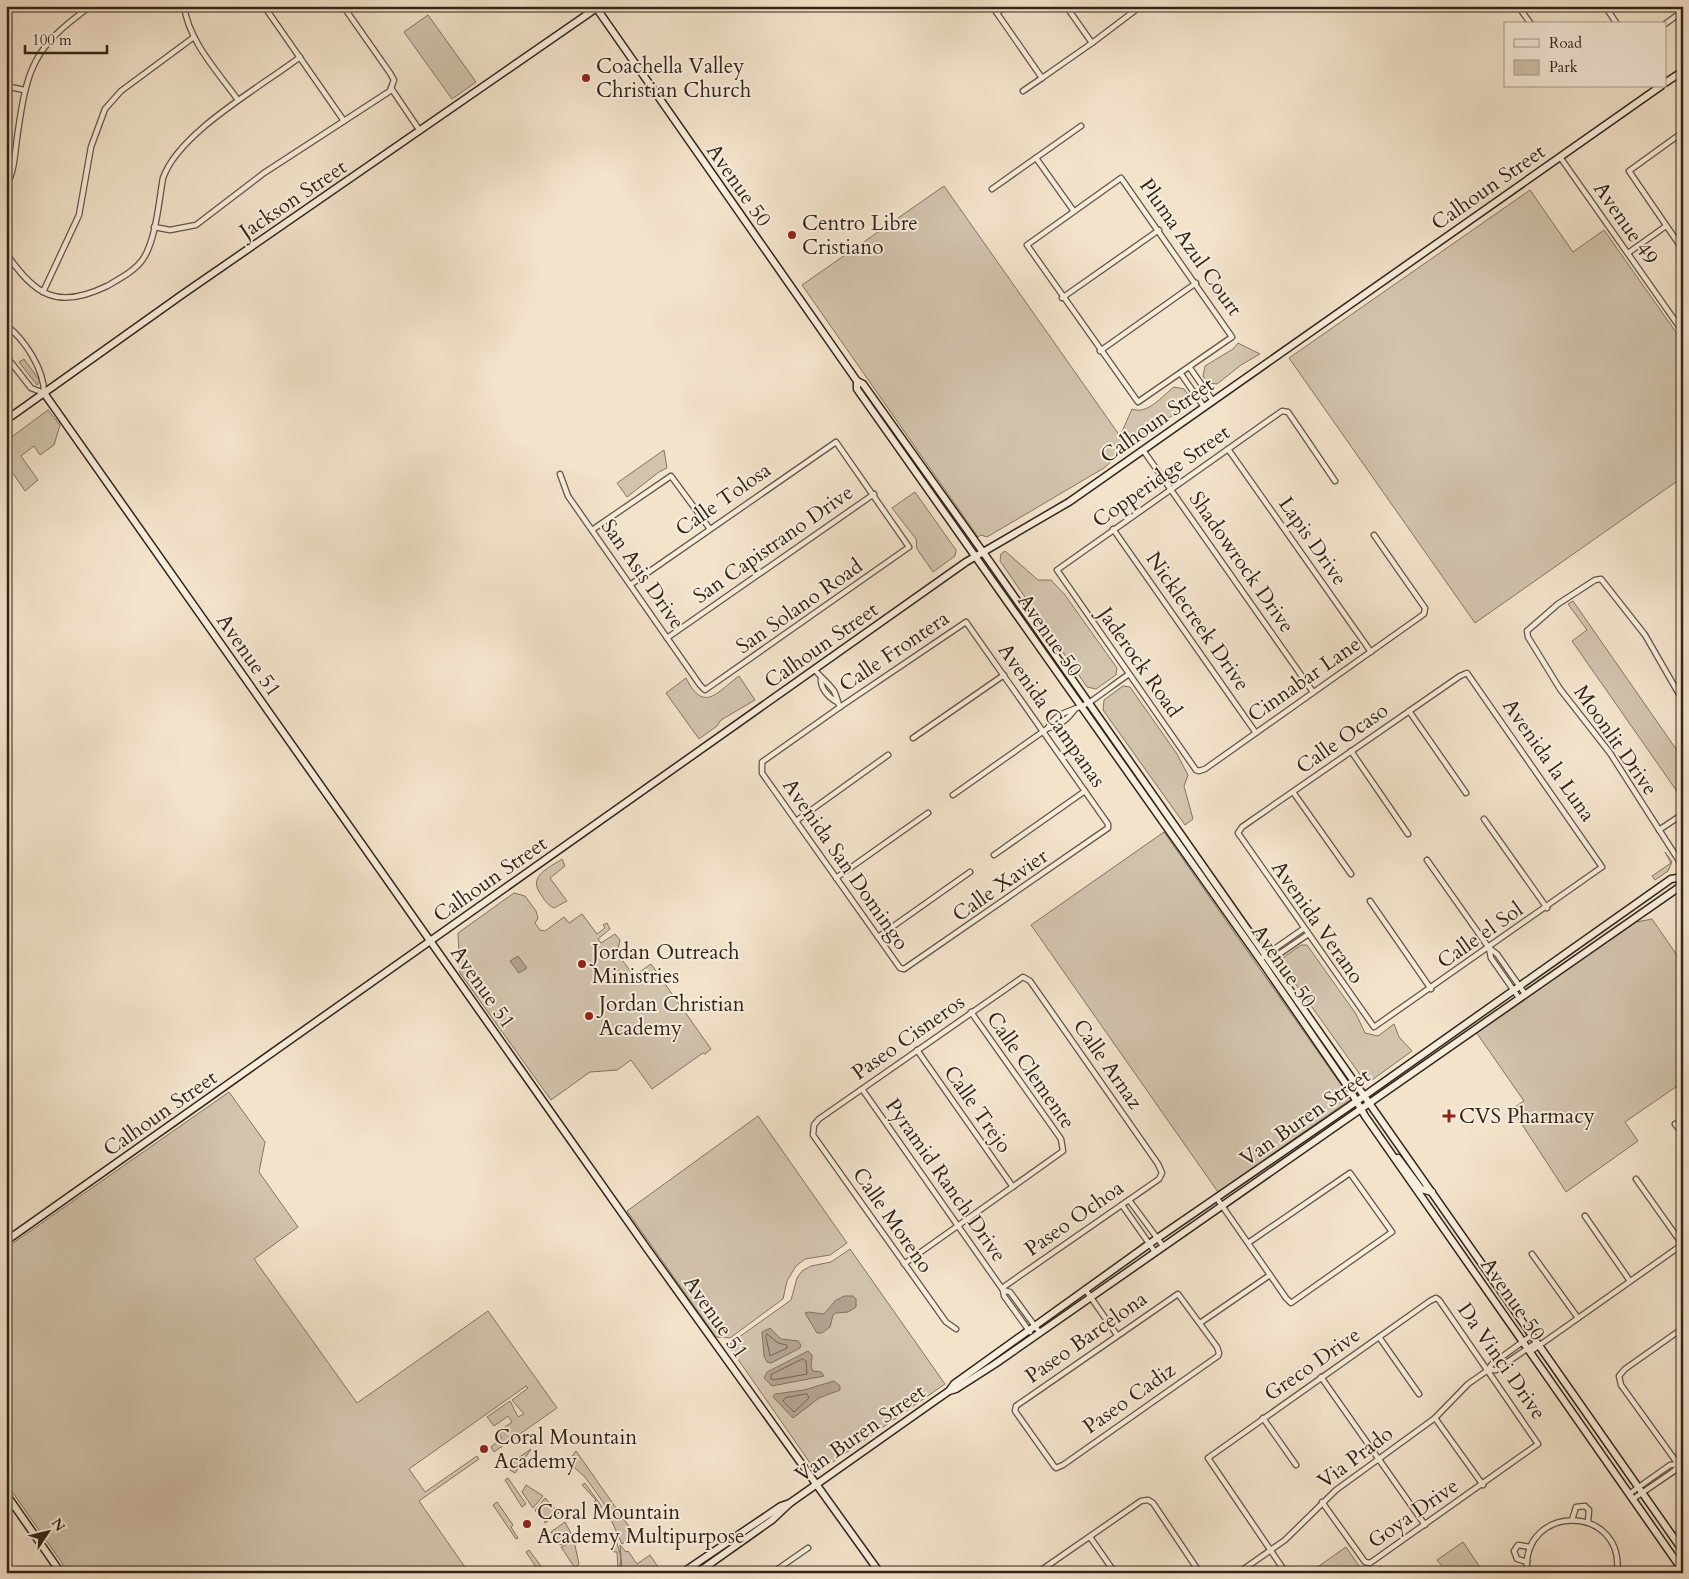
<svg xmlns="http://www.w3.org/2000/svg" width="1689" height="1579" viewBox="0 0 1689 1579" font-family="Cardo,serif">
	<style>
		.green { fill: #d2c3ad; stroke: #827463 }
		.water { fill: #b2a28e; stroke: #7f705f }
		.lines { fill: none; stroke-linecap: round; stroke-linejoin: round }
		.shore { stroke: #726354; stroke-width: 1 }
		.street-casing { stroke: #635446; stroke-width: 7 }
		.secondary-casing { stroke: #332419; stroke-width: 9 }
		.street { stroke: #f7eddd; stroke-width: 4.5 }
		.secondary { stroke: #f7eddd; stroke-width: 6 }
		.poi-dot { fill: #8f2418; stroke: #f7eddd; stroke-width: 2 }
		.labels { text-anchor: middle; stroke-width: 4; stroke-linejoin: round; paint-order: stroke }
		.poi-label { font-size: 21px; fill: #332419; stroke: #f7eddd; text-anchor: start }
		.street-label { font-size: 21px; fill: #332419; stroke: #f7eddd }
	</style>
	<rect width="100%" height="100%" fill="#f3e3cb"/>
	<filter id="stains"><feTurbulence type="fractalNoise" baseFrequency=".004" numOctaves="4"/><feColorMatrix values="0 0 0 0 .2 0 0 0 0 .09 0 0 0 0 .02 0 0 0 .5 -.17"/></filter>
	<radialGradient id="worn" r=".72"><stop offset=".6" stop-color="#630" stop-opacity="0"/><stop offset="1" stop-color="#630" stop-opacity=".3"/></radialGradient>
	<!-- green -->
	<g class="green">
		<path d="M428 15 476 82 452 99 404 32Z"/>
		<path d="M944 186 1120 436 1132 409C1148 415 1162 396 1174 387L1184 389 1190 397 1189 404 1127 447 1104 468 987 537 981 535 978 537 802 285Z"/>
		<path d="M1530 190 1573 252 1604 230 1683 342V477L1475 623 1289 358Z"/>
		<path d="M1238 343 1260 354 1241 365 1217 384 1208 383 1203 376 1205 366 1233 349Z"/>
		<path d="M24 359 40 381 37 385 19 362Z"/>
		<path d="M48 410 60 425 54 445 40 455 34 446 21 456 38 480 25 491 6 463V441Z"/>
		<path d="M664 450 667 468 659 472 627 497 617 483Z"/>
		<path d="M915 492 956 550 955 556 933 572 917 549 916 539 892 508Z"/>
		<path d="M1005 551 1038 580H1051L1065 595 1117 668 1116 675 1096 689 1087 687 1000 561 1001 554Z"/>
		<path d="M1573 601 1683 759V800L1572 641 1587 630 1568 604Z"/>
		<path d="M739 676 755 700 721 720 717 726 699 739 666 693 686 678C704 714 717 692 739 676Z"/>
		<path d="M1123 686 1130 687 1177 754 1188 775 1184 786 1193 819 1185 825 1103 710 1104 700Z"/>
		<path d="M1164 832 1351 1099 1218 1192 1031 925Z"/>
		<path d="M1665 852 1672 862 1668 871 1655 880 1652 876 1671 863Z"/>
		<path d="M562 859 565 866 550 878 567 901 554 908C547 905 544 899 540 893 528 876 549 868 562 859Z"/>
		<path d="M514 893 525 896 536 911 538 918 535 923 540 930 545 931 564 917 569 923 582 914 597 934 605 928 603 925 607 923 610 929 598 939 601 943 615 934 620 940 617 953 634 976 651 964 711 1049 705 1054 703 1053 652 1089 631 1060 617 1070 590 1072 551 1100 460 973 458 933Z"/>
		<path d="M1652 919 1683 964V1082L1625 1122 1638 1141 1566 1192 1512 1109 1524 1101 1476 1032 1636 922Z"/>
		<path d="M1301 945H1307L1356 1014 1365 1033 1378 1036 1394 1024 1399 1037 1412 1051 1372 1080 1361 1076 1282 965 1284 957Z"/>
		<path d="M229 1092 265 1142 259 1172 298 1227 254 1259 357 1403 488 1311 557 1408 494 1452 491 1447 502 1438 498 1432 512 1422 508 1416 494 1426 487 1417 510 1401 518 1417 524 1414 512 1400 528 1388 526 1386 409 1469 425 1492 477 1456 479 1459 419 1501 469 1573H69L6 1483V1248Z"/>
		<path d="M758 1116 847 1243 830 1255 805 1259 796 1266 787 1281 783 1299 730 1338 716 1337 627 1211Z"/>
		<path d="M850 1249 945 1384 817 1473 728 1345 791 1300 797 1278 802 1271 811 1266 831 1262Z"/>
		<path d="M531 1449 515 1473 508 1469V1465Z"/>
		<path d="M576 1451 635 1535 622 1544 603 1502 585 1477 568 1462Z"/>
		<path d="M508 1478 526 1504 522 1507 505 1480Z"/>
		<path d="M585 1483 602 1507 599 1509 594 1502 596 1500 582 1485Z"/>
		<path d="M526 1485 543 1496 533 1508 522 1492Z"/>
		<path d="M545 1498 559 1513 545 1523 544 1515H538L535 1510Z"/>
		<path d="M497 1502 513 1525 511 1527 518 1538 516 1539 493 1505Z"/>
		<path d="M565 1522 574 1539 560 1545 551 1532Z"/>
		<path d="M574 1541 579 1564 575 1568 561 1547Z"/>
		<path d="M1463 1542 1484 1573H1448L1437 1560Z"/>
		<path d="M612 1543H617L621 1557 620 1567 618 1569 617 1552H614Z"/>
		<path d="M620 1545 626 1552 628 1551 637 1564 650 1555 662 1573H610L622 1569Z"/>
		<path d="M1346 1547 1361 1569 1371 1571 1381 1566 1385 1573H1309Z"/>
		<path d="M529 1550 546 1573H540L526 1552Z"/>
	</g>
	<!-- water -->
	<g class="water">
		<path d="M518 956 527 968 519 973 510 961Z"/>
		<path d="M844 1296H853L856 1299V1307L848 1312 836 1313 833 1315 830 1327 822 1333H817L805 1313 808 1312 824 1314 835 1301Z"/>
		<path d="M770 1328 781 1339 798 1341 801 1345 800 1348 771 1363 767 1362 764 1356 762 1332Z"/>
		<path d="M808 1351 812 1355 811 1367 813 1371 821 1372 824 1376 772 1386 764 1378 767 1372Z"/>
		<path d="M834 1381 840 1386V1390L819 1398 793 1418 773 1397 775 1394 804 1390Z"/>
	</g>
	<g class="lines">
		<!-- shore -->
		<g class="shore">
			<path d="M767 1334 778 1343 787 1345V1348L770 1356 766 1337Z"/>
			<path d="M803 1359 806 1361 807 1374 773 1380 771 1379V1375Z"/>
			<path d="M807 1394 809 1398 794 1412 783 1401 785 1398Z"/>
		</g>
		<!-- street casing -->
		<g class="street-casing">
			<g id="street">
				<path d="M184 6C189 42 218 72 238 100"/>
				<path d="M264 6 344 121"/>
				<path d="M992 6 1042 78 1092 43"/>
				<path d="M1066 6 1092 43 1137 9 1136 6"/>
				<path d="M1518 6 1531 24"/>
				<path d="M1605 6 1617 24"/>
				<path d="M997 13 1006 6"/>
				<path d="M1665 24 1683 11"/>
				<path d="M6 86 24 90"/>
				<path d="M391 88 420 131"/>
				<path d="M1023 91 1042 78"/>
				<path d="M1683 132 1629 171 1683 250"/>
				<path d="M1560 157 1683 332"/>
				<path d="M1036 158 1073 210"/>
				<path d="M1121 178 1232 337 1138 402 1027 245Z"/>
				<path d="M6 187C14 173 15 154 17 138 27 68 32 48 91 6"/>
				<path d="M992 189 1081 126"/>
				<path d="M154 227 170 230 196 225 264 173 390 91 394 80 390 73 343 6"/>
				<path d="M6 253C35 296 58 310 107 286 119 279 135 271 143 259 156 240 159 200 163 178 179 132 261 87 300 57"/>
				<path d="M1628 253 1666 226"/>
				<path d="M43 292 79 215 91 147 105 109 121 91 194 37"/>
				<path d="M1062 298 1159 230"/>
				<path d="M6 325C25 340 44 369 44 393L31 388 6 356"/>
				<path d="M1100 351 1196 283"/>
				<path d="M1190 368 1213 401"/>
				<path d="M1181 374 1204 407"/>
				<path d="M1228 449 1371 652"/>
				<path d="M1143 450 1313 692"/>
				<path d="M560 474 568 496 700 685 705 690 909 547 836 442 630 585"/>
				<path d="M1335 481 1288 412 1282 411 1057 570 1196 770 1199 771 1205 769 1424 614 1425 608 1374 535"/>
				<path d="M1113 529 1256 733"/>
				<path d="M592 530 671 476 710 529"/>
				<path d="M966 622 1108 824V828L904 969 900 968 762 773V762L840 707Z"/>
				<path d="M667 638 874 494"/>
				<path d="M815 670C821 678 828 682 834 691 837 696 837 701 840 707"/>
				<path d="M1467 673 1602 867 1374 1027 1238 833 1242 827 1460 676Z"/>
				<path d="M821 678C820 688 828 697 837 702"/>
				<path d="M1683 701 1645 635 1601 579 1595 580 1558 604 1527 631 1528 637 1560 689 1610 753 1683 867"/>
				<path d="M1409 711 1466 793"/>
				<path d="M1048 728C1056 711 1075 711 1090 702 1103 693 1116 683 1129 674"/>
				<path d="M913 738 1004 675"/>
				<path d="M1351 751 1408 834"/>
				<path d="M1293 792 1351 874"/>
				<path d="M953 795 1048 728C1060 726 1068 719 1075 709"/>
				<path d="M1484 819 1547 908"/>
				<path d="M796 821 888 755"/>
				<path d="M1659 830 1683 814"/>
				<path d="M994 855 1085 791"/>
				<path d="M1427 860 1489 948 1497 954 1525 994"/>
				<path d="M836 878 928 813"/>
				<path d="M1370 901 1431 989"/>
				<path d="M878 937 970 872"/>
				<path d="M1489 948 1491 958 1519 998"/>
				<path d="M1263 957 1303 929"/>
				<path d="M1269 961 1307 935"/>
				<path d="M917 1050 1013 1187"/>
				<path d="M862 1089 1003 1290 1004 1296 1030 1332"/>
				<path d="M1675 1124 1683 1134"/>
				<path d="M1636 1179 1682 1244"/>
				<path d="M1216 1197 1286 1298 1291 1303 1392 1232 1350 1173 1248 1243"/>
				<path d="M1129 1200 1163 1246"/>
				<path d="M1122 1205 1155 1252"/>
				<path d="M1585 1216 1630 1281"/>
				<path d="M1532 1254 1578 1318"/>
				<path d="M904 1264 1063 1151 1061 1139 971 1012"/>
				<path d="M1085 1289 1117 1335"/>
				<path d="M1003 1290 1010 1292 1040 1333"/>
				<path d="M1178 1294 1217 1347 1219 1353 1218 1356 1063 1465 1056 1468 1054 1466 1015 1411 1016 1406Z"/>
				<path d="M1200 1323 1270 1275"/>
				<path d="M1683 1328 1625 1369 1619 1376 1621 1385 1683 1471"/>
				<path d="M956 1329 946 1322 813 1135 814 1125 819 1119 1023 977 1030 981 1158 1164 1162 1173 1159 1179 1002 1288"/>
				<path d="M1379 1337 1419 1394"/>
				<path d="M1530 1352 1683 1244"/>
				<path d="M1488 1370H1496L1537 1342"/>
				<path d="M1321 1377 1425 1525"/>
				<path d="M1263 1418 1296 1465"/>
				<path d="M1435 1418 1483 1485"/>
				<path d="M1629 1494 1670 1465 1678 1464"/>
				<path d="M1633 1499 1674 1471 1683 1460"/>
				<path d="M1572 1520 1576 1507 1585 1506 1589 1510 1588 1522"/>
				<path d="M1090 1537 1115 1573"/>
				<path d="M1527 1562 1517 1559 1514 1551 1518 1545 1530 1547"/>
				<path d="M772 1573 808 1548"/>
				<path d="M1037 1573 1141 1501 1148 1500 1153 1503 1200 1573"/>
				<path d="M1238 1573 1285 1540 1336 1490 1435 1418 1468 1384 1488 1370 1492 1364 1532 1335"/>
				<path d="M1286 1573 1208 1458 1430 1301 1436 1298 1439 1300 1538 1444 1370 1563 1365 1562 1322 1502"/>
				<path d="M1527 1573C1520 1503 1625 1503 1617 1573"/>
			</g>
		</g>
		<!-- secondary casing -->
		<g class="secondary-casing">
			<g id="secondary">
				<path d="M595 6 857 381 863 384 990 562 1683 1551"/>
				<path d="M1665 83 1683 71"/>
				<path d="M857 381V389L1264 965 1350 1090 1365 1116 1683 1571"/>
				<path d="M44 393 648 1250 880 1573"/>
				<path d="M6 420 183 294 598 7"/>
				<path d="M1398 1158 1421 1189 1432 1192"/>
				<path d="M6 1241 966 562 1069 502 1099 481 1661 86"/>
				<path d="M949 1391 956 1389 995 1364 1678 888 1683 882"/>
				<path d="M6 1494 61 1573"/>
				<path d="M682 1573 781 1506 790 1503 936 1400 949 1391 954 1384 1149 1244 1357 1101 1671 879 1683 877"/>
				<path d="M697 1573 772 1520 790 1503"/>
			</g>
		</g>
		<!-- street -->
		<use href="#street" class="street"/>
		<!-- secondary -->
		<use href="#secondary" class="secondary"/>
	</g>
	<!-- markers -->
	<g class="poi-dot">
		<circle cx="586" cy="78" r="5"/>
		<circle cx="792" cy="235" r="5"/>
		<circle cx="582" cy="964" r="5"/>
		<circle cx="589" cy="1016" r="5"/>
		<path d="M1446.5 1108.5h5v5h5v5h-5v5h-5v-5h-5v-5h5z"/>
		<circle cx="484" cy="1449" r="5"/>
		<circle cx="527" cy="1524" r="5"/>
	</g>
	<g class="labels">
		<!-- poi labels -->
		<g class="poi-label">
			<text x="596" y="73">Coachella Valley<tspan x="596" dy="24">Christian Church</tspan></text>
			<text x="802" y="230">Centro Libre<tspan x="802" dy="24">Cristiano</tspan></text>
			<text x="592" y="959">Jordan Outreach<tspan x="592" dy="24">Ministries</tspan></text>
			<text x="599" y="1011">Jordan Christian<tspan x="599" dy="24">Academy</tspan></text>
			<text x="1459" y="1123">CVS Pharmacy</text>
			<text x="494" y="1444">Coral Mountain<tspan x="494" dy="24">Academy</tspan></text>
			<text x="537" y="1519">Coral Mountain<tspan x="537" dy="24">Academy Multipurpose</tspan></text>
		</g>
		<!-- street labels -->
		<g class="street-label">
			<text transform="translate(739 185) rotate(55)" y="7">Avenue 50</text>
			<text transform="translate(1488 187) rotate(-35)" y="7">Calhoun Street</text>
			<text transform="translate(293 199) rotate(-34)" y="7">Jackson Street</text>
			<text transform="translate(1626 223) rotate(55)" y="7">Avenue 49</text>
			<text transform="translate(1191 247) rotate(55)" y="7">Pluma Azul Court</text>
			<text transform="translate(1157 420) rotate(-35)" y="7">Calhoun Street</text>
			<text transform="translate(1161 476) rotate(-35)" y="7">Copperidge Street</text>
			<text transform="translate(723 499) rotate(-35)" y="7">Calle Tolosa</text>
			<text transform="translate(1313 541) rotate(55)" y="7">Lapis Drive</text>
			<text transform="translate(773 544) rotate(-35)" y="7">San Capistrano Drive</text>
			<text transform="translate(1242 562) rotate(55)" y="7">Shadowrock Drive</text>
			<text transform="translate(643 574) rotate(55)" y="7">San Asis Drive</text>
			<text transform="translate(799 606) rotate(-35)" y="7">San Solano Road</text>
			<text transform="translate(1198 621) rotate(55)" y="7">Nicklecreek Drive</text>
			<text transform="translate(1050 635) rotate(55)" y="7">Avenue 50</text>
			<text transform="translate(821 645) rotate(-35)" y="7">Calhoun Street</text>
			<text transform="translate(894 651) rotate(-34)" y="7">Calle Frontera</text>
			<text transform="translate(249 655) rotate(55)" y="7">Avenue 51</text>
			<text transform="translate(1140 662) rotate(55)" y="7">Jaderock Road</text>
			<text transform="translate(1304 679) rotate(-35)" y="7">Cinnabar Lane</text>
			<text transform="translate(1052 715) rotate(55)" y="7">Avenida Campanas</text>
			<text transform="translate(1342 738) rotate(-35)" y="7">Calle Ocaso</text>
			<text transform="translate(1616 740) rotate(55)" y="7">Moonlit Drive</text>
			<text transform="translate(1549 760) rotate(55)" y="7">Avenida la Luna</text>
			<text transform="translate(846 864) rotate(55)" y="7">Avenida San Domingo</text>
			<text transform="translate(490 879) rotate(-35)" y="7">Calhoun Street</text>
			<text transform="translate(1000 885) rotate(-35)" y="7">Calle Xavier</text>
			<text transform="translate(1318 922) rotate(55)" y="7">Avenida Verano</text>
			<text transform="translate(1480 935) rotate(-35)" y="7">Calle el Sol</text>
			<text transform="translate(1284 966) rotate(55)" y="7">Avenue 50</text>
			<text transform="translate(483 987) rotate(55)" y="7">Avenue 51</text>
			<text transform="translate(908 1037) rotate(-35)" y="7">Paseo Cisneros</text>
			<text transform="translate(1108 1064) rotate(55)" y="7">Calle Arnaz</text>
			<text transform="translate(1031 1070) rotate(55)" y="7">Calle Clemente</text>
			<text transform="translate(978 1109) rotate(55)" y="7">Calle Trejo</text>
			<text transform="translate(160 1113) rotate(-35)" y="7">Calhoun Street</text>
			<text transform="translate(1305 1117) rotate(-35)" y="7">Van Buren Street</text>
			<text transform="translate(946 1180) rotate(55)" y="7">Pyramid Ranch Drive</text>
			<text transform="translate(1074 1218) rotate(-35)" y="7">Paseo Ochoa</text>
			<text transform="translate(893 1220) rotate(55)" y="7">Calle Moreno</text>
			<text transform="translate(1513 1299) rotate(55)" y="7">Avenue 50</text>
			<text transform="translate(716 1317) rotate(55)" y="7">Avenue 51</text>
			<text transform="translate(1086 1337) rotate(-35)" y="7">Paseo Barcelona</text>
			<text transform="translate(1502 1361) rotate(55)" y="7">Da Vinci Drive</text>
			<text transform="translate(1312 1364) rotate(-35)" y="7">Greco Drive</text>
			<text transform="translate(1129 1398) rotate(-35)" y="7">Paseo Cadiz</text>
			<text transform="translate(860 1433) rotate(-35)" y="7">Van Buren Street</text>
			<text transform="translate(1355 1457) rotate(-37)" y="7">Via Prado</text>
			<text transform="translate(1413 1513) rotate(-35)" y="7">Goya Drive</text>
		</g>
	</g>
	<!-- margin -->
	<rect width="1689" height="1579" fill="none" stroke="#f3e3cb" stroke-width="25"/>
	<rect x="8" y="8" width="1674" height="1564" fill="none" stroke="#332419" stroke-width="2.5"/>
	<rect x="12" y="12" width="1664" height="1554" fill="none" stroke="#332419"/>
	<!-- legend -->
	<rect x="1504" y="22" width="162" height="65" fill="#f7eddd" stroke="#a99d8f"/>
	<rect x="1514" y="39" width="25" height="8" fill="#f7eddd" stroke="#a99d8f"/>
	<text x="1549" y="48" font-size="15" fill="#332419">Road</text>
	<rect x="1514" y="60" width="25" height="15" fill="#d2c3ad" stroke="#a99d8f"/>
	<text x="1549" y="72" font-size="15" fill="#332419">Park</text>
	<!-- north arrow -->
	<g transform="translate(48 1532) rotate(55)" stroke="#f7eddd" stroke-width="4" paint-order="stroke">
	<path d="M0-4L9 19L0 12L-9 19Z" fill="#332419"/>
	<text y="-8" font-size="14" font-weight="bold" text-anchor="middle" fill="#332419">N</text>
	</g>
	<!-- scale -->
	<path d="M25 45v8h82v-8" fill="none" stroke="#332419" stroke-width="2.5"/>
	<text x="32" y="45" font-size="15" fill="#332419" stroke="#f7eddd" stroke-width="4" paint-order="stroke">100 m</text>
	<rect width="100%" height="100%" filter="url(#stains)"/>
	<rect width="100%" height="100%" fill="url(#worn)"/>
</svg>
